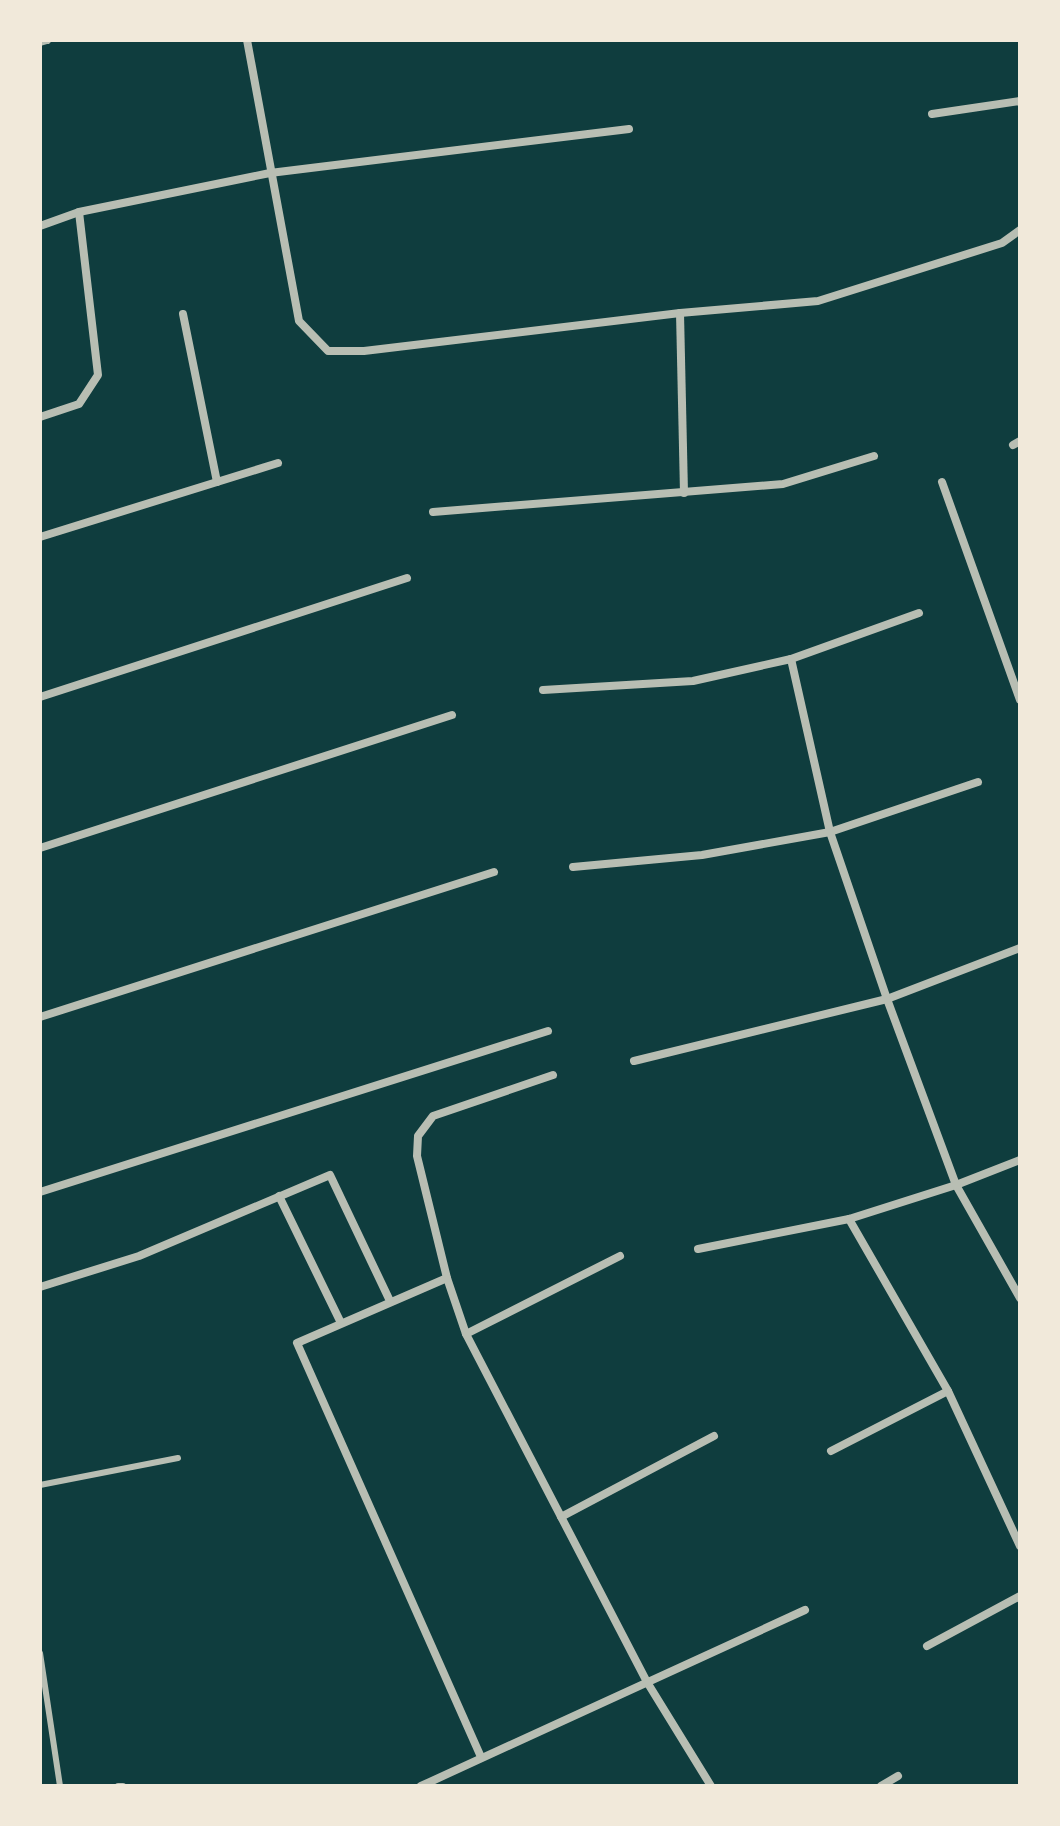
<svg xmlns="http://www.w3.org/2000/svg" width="1060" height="1826" viewBox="0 0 1060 1826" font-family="Manrope,sans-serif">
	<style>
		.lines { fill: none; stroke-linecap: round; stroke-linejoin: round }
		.service { stroke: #b8beb3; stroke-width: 6 }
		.minor { stroke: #b8beb3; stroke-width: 8 }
	</style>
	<rect width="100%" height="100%" fill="#0f3d3e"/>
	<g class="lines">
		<!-- service -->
		<g class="service">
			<path d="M40 1485 178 1458"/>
			<path d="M40 1653 60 1786"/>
			<path d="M118 1786H123"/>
		</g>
		<!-- minor -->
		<g class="minor">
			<path d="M247 40 299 321 328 351H364L680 313 818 301 1002 243 1020 230"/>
			<path d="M40 42 47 40"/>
			<path d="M932 114 1020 101"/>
			<path d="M40 226 79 212 270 173 629 129"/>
			<path d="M680 313 684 493"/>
			<path d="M183 314 217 482"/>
			<path d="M40 417 79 404 98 375 79 212"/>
			<path d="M1013 445 1020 441"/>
			<path d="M942 482 1020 700"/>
			<path d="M433 512 783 484 874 456"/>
			<path d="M40 537 278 463"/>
			<path d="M791 659 830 832 887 999 956 1185 1020 1298"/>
			<path d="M543 690 693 681 791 659 919 613"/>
			<path d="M40 697 407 578"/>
			<path d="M40 848 452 715"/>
			<path d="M573 867 702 855 830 832 978 782"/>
			<path d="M40 1017 494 872"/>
			<path d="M634 1061 887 999 1020 948"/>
			<path d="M553 1075 433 1116 418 1136 417 1156 447 1278 466 1334 647 1682 711 1786"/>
			<path d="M40 1192 548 1031"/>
			<path d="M279 1196 341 1323"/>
			<path d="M849 1219 948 1391 1020 1546"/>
			<path d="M698 1249 849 1219 956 1185 1020 1160"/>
			<path d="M447 1278 297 1343 481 1757"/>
			<path d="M40 1287 139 1256 330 1175 390 1301"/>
			<path d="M466 1334 620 1256"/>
			<path d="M831 1451 948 1391"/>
			<path d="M561 1517 714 1436"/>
			<path d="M927 1646 1020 1596"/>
			<path d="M421 1786 805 1610"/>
			<path d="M881 1786 898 1776"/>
		</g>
	</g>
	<!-- border -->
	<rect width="1060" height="1826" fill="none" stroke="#f1e9da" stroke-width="84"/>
</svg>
